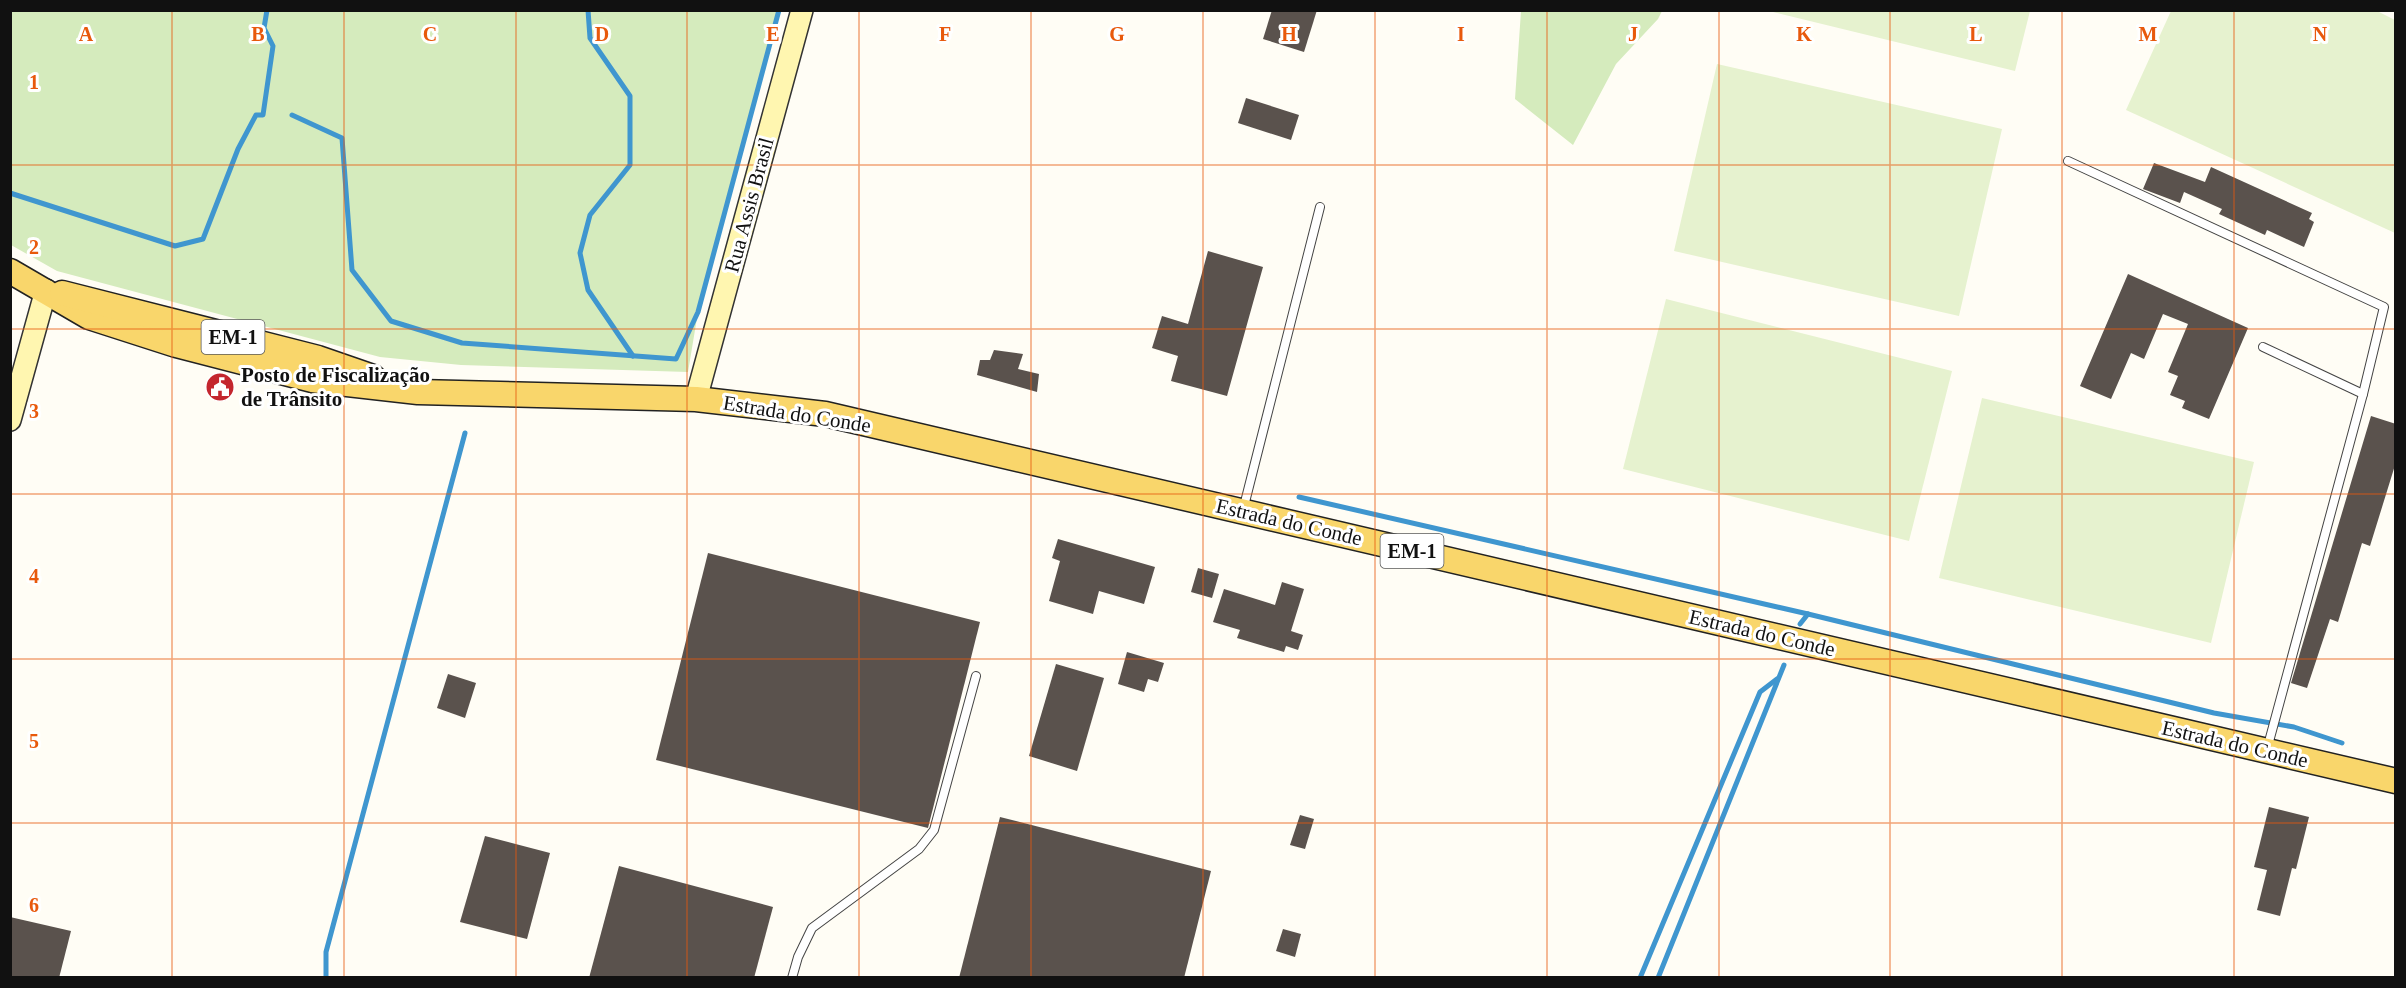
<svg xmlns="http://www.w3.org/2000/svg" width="2406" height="988" viewBox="0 0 2406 988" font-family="'Times New Roman',serif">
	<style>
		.green { fill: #d5ebbd }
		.pitch { fill: #e6f2cf }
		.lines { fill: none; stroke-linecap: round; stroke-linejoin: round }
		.stream { stroke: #3f96cf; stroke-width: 5 }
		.building { fill: #5a524d }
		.lane-casing { stroke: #444; stroke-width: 10 }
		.secondary-casing { stroke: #333; stroke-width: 24 }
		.primary-casing { stroke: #222; stroke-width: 27 }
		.lane { stroke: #fff; stroke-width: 8 }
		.secondary { stroke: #fff6b0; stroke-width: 21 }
		.primary { stroke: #f9d66b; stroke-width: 24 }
		.grid { fill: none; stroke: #e8590c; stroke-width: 1.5; stroke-opacity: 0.55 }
		.labels { text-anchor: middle; stroke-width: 6; stroke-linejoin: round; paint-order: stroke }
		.shield { fill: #fff; stroke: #585858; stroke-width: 1.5 }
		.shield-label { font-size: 20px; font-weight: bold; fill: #111 }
		.street-label { font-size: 21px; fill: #111; stroke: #fff }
		.poi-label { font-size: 21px; font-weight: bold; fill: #111; stroke: #fff; text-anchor: start }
		.grid-label { font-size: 20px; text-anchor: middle; font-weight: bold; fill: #e8590c; stroke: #fff; stroke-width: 6; stroke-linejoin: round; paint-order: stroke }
	</style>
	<rect width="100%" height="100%" fill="#fffdf5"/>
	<!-- green -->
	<g class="green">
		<path d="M10 11 11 10 779 11 698 312 688 372 461 365 380 357 57 271 11 245Z"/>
		<path d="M1521 11H1662L1658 19 1616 64 1573 145 1515 99Z"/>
	</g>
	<!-- pitch -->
	<g class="pitch">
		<path d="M1769 11 2030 10V11L2015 71Z"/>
		<path d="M2171 11 2375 10 2395 20V233L2126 110Z"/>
		<path d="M1717 64 2002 129 1959 316 1674 251Z"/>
		<path d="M1666 299 1952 371 1909 541 1623 469Z"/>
		<path d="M1982 398 2254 462 2211 643 1939 578Z"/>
	</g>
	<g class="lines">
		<!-- stream -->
		<g class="stream">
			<path d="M588 10 590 38 630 96V165L590 215 580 253 588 290 633 356"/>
			<path d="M292 115 342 138 352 270 391 321 462 343 676 359 698 312 779 10"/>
			<path d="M10 193 175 246 203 239 238 149 256 115H263L273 46 264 28 267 10"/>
			<path d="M1299 497 1808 614 2214 713 2294 727 2342 743"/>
			<path d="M1800 624 1808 614"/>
			<path d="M326 978V952L465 433"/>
			<path d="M1640 978 1760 692 1777 679"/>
			<path d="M1658 978 1784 665"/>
		</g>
	</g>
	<!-- building -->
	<g class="building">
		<path d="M1272 10H1317L1304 52 1263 39Z"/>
		<path d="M1246 98 1299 115 1291 140 1238 123Z"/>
		<path d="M2154 163 2205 182 2211 167 2312 213 2309 219 2314 222 2304 247 2267 230 2265 235 2219 214 2222 209 2184 192 2180 203 2143 189Z"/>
		<path d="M1208 251 1263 267 1227 396 1171 381 1178 356 1152 348 1162 316 1188 324Z"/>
		<path d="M2128 274 2248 328 2209 419 2182 408 2185 401 2170 395 2178 376 2168 372 2188 324 2163 314 2144 359 2131 353 2111 399 2080 386Z"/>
		<path d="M994 350 1023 354 1018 369 1039 374 1037 392 977 375 980 360H990Z"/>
		<path d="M2371 416 2396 424V462L2370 546 2362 543 2338 622 2330 619 2307 688 2291 683Z"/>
		<path d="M1058 539 1155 567 1144 604 1099 591 1093 614 1049 601 1060 561 1052 558Z"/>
		<path d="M708 553 980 622 928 828 656 760Z"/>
		<path d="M1198 568 1219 574 1212 598 1191 592Z"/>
		<path d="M1282 582 1304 589 1291 631 1303 635 1298 650 1286 646 1284 652 1237 638 1240 630 1213 622 1224 589 1275 605Z"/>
		<path d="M1127 652 1164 663 1158 682 1148 679 1144 692 1118 684Z"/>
		<path d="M1056 664 1104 678 1077 771 1029 756Z"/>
		<path d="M448 674 476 683 465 718 437 708Z"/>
		<path d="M2269 807 2309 817 2296 869 2292 868 2280 916 2257 910 2267 870 2254 867Z"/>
		<path d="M1300 815 1314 819 1305 849 1290 845Z"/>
		<path d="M1000 817 1211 871 1184 978H959Z"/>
		<path d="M485 836 550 853 527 939 460 922Z"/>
		<path d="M619 866 773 907 754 978H589Z"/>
		<path d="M10 917 71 931 59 978H10Z"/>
		<path d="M1283 929 1301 934 1295 957 1276 951Z"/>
	</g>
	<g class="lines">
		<!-- lane casing -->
		<g class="lane-casing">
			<g id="lane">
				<path d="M2068 161 2384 307 2363 394"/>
				<path d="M2263 347 2363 394 2267 749"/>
				<path d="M1243 510 1320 207"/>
				<path d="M792 978 798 957 812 928 919 849 934 830 976 676"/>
			</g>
		</g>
		<!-- secondary casing -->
		<g class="secondary-casing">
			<g id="secondary">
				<path d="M696 399 802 10"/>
				<path d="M10 420 46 290"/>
			</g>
		</g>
		<!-- primary casing -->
		<g class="primary-casing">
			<g id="primary">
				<path d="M10 271 89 317 176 345 312 380 418 392 696 399 825 414 2396 781"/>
				<path d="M62 293 318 358 373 377"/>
			</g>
		</g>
		<!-- lane -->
		<use href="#lane" class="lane"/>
		<!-- secondary -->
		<use href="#secondary" class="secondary"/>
		<!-- primary -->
		<use href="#primary" class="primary"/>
	</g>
	<!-- grid -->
	<path class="grid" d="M172 10V978M344 10V978M516 10V978M687 10V978M859 10V978M1031 10V978M1203 10V978M1375 10V978M1547 10V978M1719 10V978M1890 10V978M2062 10V978M2234 10V978M10 165H2396M10 329H2396M10 494H2396M10 659H2396M10 823H2396"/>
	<!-- icons -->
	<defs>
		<g id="civic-disc" transform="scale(1.5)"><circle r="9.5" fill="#c4262e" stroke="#fff"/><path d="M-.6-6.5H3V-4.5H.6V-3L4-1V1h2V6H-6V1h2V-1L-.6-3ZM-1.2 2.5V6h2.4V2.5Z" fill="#fff"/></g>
	</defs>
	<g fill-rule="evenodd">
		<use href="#civic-disc" x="220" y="387"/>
	</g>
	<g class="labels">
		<!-- shield labels -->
		<g class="shield">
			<rect x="201.5" y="320" width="63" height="34" rx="4.5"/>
			<rect x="1380.5" y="534" width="63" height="34" rx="4.5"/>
		</g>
		<g class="shield-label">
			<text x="233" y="344">EM-1</text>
			<text x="1412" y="558">EM-1</text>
		</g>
		<!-- street labels -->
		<g class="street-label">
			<text transform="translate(749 205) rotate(-75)" y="7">Rua Assis Brasil</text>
			<text transform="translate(797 414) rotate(9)" y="7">Estrada do Conde</text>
			<text transform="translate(1289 522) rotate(13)" y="7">Estrada do Conde</text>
			<text transform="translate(1762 633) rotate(13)" y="7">Estrada do Conde</text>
			<text transform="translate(2235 744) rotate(13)" y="7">Estrada do Conde</text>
		</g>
		<!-- poi labels -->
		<g class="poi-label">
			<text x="241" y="382">Posto de Fiscalização<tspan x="241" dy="24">de Trânsito</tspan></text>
		</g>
	</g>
	<g class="grid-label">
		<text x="86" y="41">A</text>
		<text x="258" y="41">B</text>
		<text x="430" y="41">C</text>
		<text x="602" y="41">D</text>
		<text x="773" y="41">E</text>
		<text x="945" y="41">F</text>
		<text x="1117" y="41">G</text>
		<text x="1289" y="41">H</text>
		<text x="1461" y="41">I</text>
		<text x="1633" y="41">J</text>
		<text x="1804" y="41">K</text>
		<text x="1976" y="41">L</text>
		<text x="2148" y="41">M</text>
		<text x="2320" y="41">N</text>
		<text x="34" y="89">1</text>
		<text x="34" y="254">2</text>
		<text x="34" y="418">3</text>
		<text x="34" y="583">4</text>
		<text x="34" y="748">5</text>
		<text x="34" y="912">6</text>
	</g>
	<!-- border -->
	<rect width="2406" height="988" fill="none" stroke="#111111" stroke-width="24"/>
</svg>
